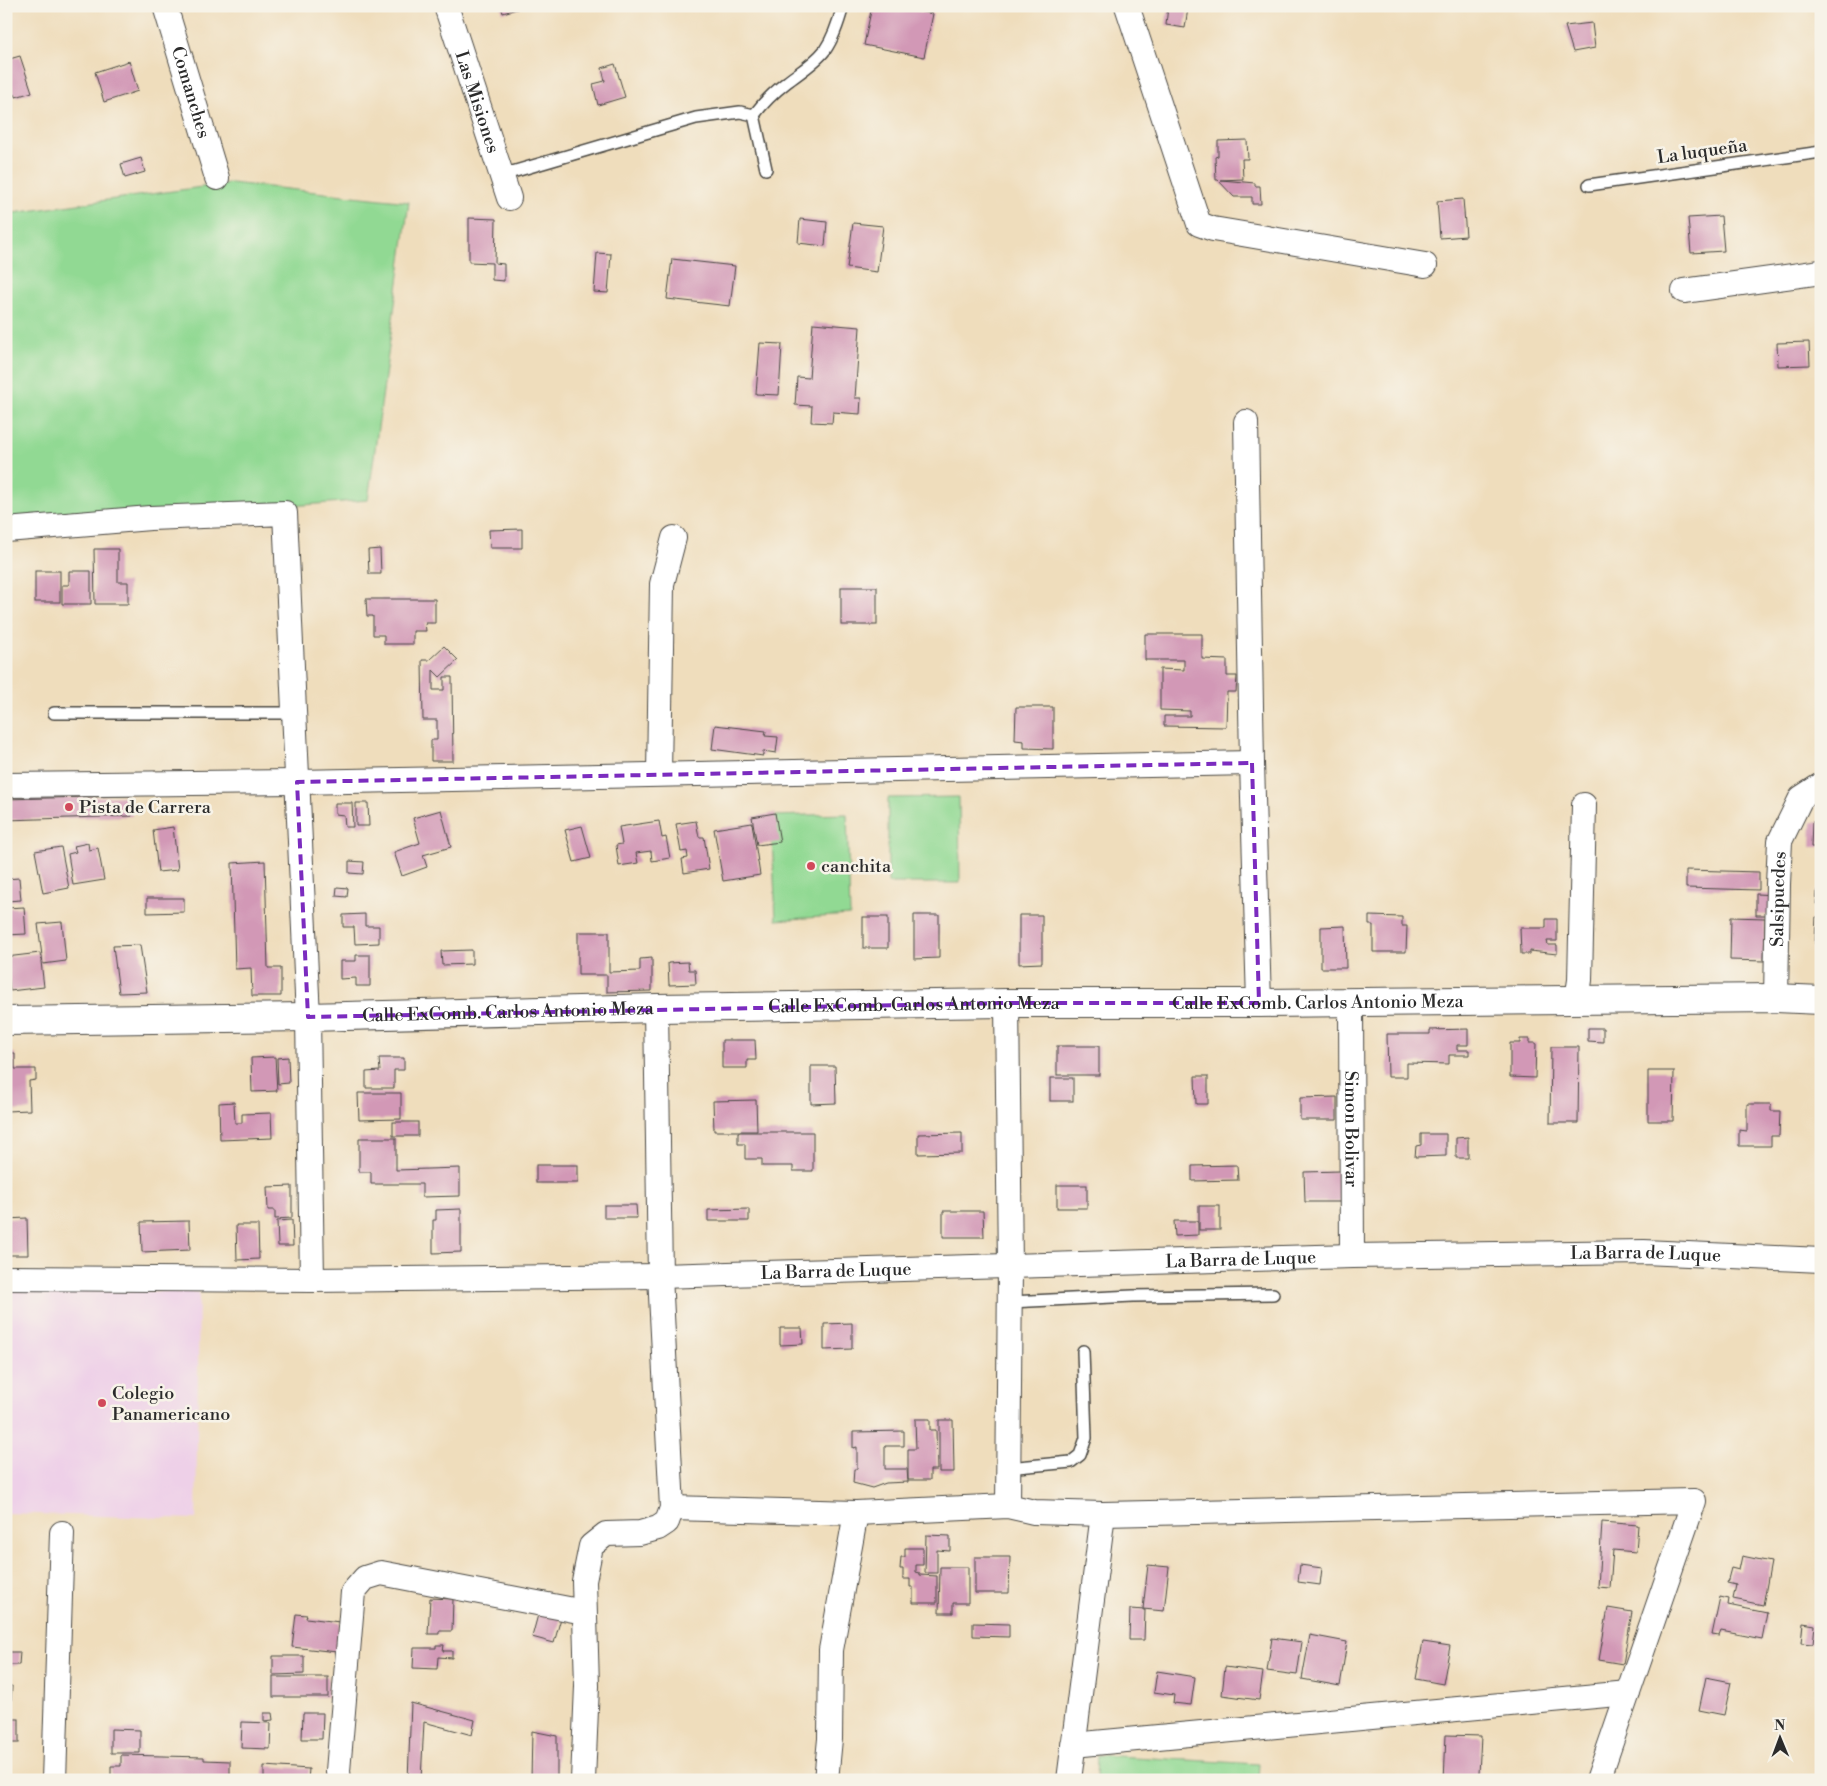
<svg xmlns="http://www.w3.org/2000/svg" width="1827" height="1786" viewBox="0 0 1827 1786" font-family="'Libre Bodoni',serif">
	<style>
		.built { fill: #eed0e8 }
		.green { fill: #91d993; stroke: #5e825f }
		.building { fill: #d298b6 }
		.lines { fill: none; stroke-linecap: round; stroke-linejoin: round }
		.service-casing { stroke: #484641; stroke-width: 14 }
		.minor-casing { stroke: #484641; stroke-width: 26 }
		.tertiary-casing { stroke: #484641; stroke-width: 30 }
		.service { stroke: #fff; stroke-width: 11 }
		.minor { stroke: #fff; stroke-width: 24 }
		.tertiary { stroke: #fff; stroke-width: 28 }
		.marked { fill: none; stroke: #7b2cbf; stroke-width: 4; stroke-dasharray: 10 6; stroke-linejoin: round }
		.poi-dot { fill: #d1495b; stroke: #f7f3e8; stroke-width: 2 }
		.labels { text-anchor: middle; stroke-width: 5; stroke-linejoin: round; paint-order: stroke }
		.street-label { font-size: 18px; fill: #2b2b2b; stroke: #f7f3e8 }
		.poi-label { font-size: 18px; fill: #2b2b2b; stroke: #f7f3e8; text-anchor: start }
	</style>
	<rect width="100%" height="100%" fill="#f7f3e8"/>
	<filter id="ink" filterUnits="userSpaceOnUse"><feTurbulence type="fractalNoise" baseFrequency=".02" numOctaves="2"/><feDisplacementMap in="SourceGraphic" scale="10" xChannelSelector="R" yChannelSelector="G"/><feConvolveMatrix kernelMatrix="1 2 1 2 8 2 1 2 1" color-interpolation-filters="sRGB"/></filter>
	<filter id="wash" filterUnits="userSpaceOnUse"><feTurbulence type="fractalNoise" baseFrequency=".0096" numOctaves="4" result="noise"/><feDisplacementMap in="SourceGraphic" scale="20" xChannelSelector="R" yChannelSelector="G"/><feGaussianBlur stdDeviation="1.12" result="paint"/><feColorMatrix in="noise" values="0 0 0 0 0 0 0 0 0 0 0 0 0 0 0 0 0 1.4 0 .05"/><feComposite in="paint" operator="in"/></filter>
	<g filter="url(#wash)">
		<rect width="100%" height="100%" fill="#efddbc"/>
		<!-- built -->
		<path class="built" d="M6 1289 199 1292 196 1519 6 1513Z"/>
		<!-- green -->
		<g class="green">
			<path d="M231 183 409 202 368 500 6 528V214Z"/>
			<path d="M959 797 960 883H888V798Z"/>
			<path d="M847 814 850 915 776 920 771 816Z"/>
			<path d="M1097 1755 1259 1764 1258 1780H1096Z"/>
		</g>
		<g id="blocks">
			<!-- building -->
			<g class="building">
				<path d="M501 6H520V8L503 13Z"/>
				<path d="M872 6H895L933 14 924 57 864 45Z"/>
				<path d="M1168 6 1188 8 1185 28 1166 25Z"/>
				<path d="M1614 6H1635V7L1615 10Z"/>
				<path d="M1592 23 1595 48 1573 52 1565 26Z"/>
				<path d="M20 56 32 92 16 97 15 94 6 97V60Z"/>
				<path d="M129 61 138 91 104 102 95 72Z"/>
				<path d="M615 64 625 97 598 105 593 84 605 81 602 68Z"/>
				<path d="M1247 140 1248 159H1242L1243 179 1221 180 1255 183V186H1260L1261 204H1252V197H1234L1218 180H1216L1215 157 1218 156V141Z"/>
				<path d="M141 158 145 172 125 178 121 164Z"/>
				<path d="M1463 199 1466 236 1440 238 1437 201Z"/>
				<path d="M1721 216 1724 251 1691 253 1688 218Z"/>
				<path d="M469 218 496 219 495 263 504 264V281L492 280V263L469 262Z"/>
				<path d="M800 219 827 222 825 246 798 243Z"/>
				<path d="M853 223 883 226 877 272 847 268Z"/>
				<path d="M597 253 611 254 608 293 594 292Z"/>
				<path d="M672 259 735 266 730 306 667 299Z"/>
				<path d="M813 323 860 327 855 398H861L860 414 833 412 832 423 811 422 812 406 795 405 797 377 809 378Z"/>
				<path d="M1809 342 1810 365 1778 366 1777 343Z"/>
				<path d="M760 343 782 344 779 395 756 394Z"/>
				<path d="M522 529V548H490L489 530Z"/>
				<path d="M94 549H118V582H128V604H95Z"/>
				<path d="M380 549 381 574H369L368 550Z"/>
				<rect x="35" y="571" width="25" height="31"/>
				<path d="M69 571H91V604H62V585H69Z"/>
				<rect x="841" y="587" width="36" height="38"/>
				<path d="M366 599H435V623H425L426 631H413V644H384V635H373V616H367Z"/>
				<path d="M1145 634H1202V659L1227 660V676H1237L1236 692H1227L1226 727 1164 726V716H1190V711L1160 710V669L1184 670V660H1145Z"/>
				<path d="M444 646 458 660 440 677 433 670V690H444V677H452L453 761H431V740H437V720H423L422 660H429Z"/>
				<path d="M1016 707H1053V749L1024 748V741L1015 740Z"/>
				<path d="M715 725 766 731 765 736 778 737 776 753 763 751V756L712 749Z"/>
				<path d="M130 796 132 816 6 820V799Z"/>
				<path d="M335 803H352L353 827H345L344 815 335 814Z"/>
				<path d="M356 803H368L369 826H356Z"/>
				<path d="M441 810 451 847 423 855 427 867 402 876 394 852 420 843 413 818Z"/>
				<path d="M775 813 780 842 757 845 752 817Z"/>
				<path d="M659 821 662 838 666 837 670 858 652 861 651 851 636 853 638 863 619 866 616 845 622 844 619 827Z"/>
				<path d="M696 821 699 837H704L709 869 684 873 682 859 688 858 687 851 681 852 676 824Z"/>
				<path d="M1812 822 1821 823V847H1811Z"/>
				<path d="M752 823 760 875 723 881 714 829Z"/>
				<path d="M582 826 591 858 574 862 565 830Z"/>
				<path d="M173 827 178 870 158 872 153 830Z"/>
				<path d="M88 843 89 850 98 848 104 880 73 885 68 854 76 852 74 846Z"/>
				<path d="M61 847 69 888 43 893 35 851Z"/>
				<path d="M265 861 268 968H281V996H252L251 968 235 969 232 863Z"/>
				<path d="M349 861 364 862 363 874 349 873Z"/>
				<path d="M1686 870 1759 872V890L1686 888Z"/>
				<path d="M19 878 21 900 6 901V879Z"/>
				<path d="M337 887 348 888 347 897 336 896Z"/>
				<path d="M1817 891H1821V904H1816Z"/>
				<path d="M1756 894 1776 895V915H1756Z"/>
				<path d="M147 898H184V912L147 913Z"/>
				<path d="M24 907 26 934 6 935V908Z"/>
				<path d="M365 914V926H379V943L355 944 354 927H343V915Z"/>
				<path d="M914 915H939V958L914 959Z"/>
				<path d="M1019 915H1042V963L1019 964Z"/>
				<path d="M1369 916 1402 917V926H1407L1406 952H1373V925H1369Z"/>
				<rect x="863" y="917" width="25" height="31"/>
				<path d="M1731 917 1765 918 1764 961 1730 960Z"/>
				<path d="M1816 917H1821V944H1815Z"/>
				<path d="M1546 919H1557V941H1547L1548 945H1557V954L1530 951V954H1521L1520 928H1546Z"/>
				<path d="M62 922 66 961 43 964 38 924Z"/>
				<path d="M1345 926 1346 968H1321V927Z"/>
				<path d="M578 932H609V972L640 971V959L652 958V991L607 992V975H578Z"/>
				<path d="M140 945 147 992 119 993 113 946Z"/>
				<path d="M472 950V964L442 965 441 951Z"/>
				<path d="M40 953 44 987 10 991 6 957Z"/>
				<path d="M356 955H370V986H356V978L340 979V961H356Z"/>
				<path d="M688 962 689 970H695L696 984 669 985 668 963Z"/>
				<path d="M1588 1028H1603V1042L1588 1041Z"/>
				<path d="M1468 1029V1045H1457V1050H1469V1055H1449V1064L1407 1063V1077H1388L1387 1034H1430V1030Z"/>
				<path d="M1520 1039H1529V1043H1536L1535 1078 1510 1077V1043H1520Z"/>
				<path d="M722 1040H755L756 1060H747V1068H722Z"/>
				<rect x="1057" y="1046" width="42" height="29"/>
				<path d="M1551 1047H1579L1578 1123H1550Z"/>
				<path d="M6 1053H15V1069H36V1080L29 1081 30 1110 6 1111Z"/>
				<path d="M275 1057 277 1091 252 1092 251 1058Z"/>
				<path d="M288 1057 289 1083 278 1084 277 1058Z"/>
				<path d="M379 1058H404V1070H394V1088H366V1072L380 1071Z"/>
				<path d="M811 1066H835L836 1103 811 1104Z"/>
				<path d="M1648 1071H1674L1673 1121H1648Z"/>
				<path d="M1195 1076H1208V1104H1196Z"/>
				<rect x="1050" y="1078" width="23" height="23"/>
				<path d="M358 1093H401V1119L359 1120Z"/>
				<path d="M1337 1097V1120H1300V1098Z"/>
				<path d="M756 1100 757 1131H714L713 1101Z"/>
				<path d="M234 1102 235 1123H242V1114L271 1113 272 1138 220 1140 219 1103Z"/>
				<path d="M1747 1104H1771V1111H1780L1779 1136H1771V1146H1739V1130L1747 1131Z"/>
				<rect x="393" y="1122" width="25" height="14"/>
				<path d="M738 1132H813V1171H793V1166H762V1159H745V1144H738Z"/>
				<path d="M962 1133V1153L918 1154V1134Z"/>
				<path d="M1421 1134H1446V1156L1415 1157 1416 1146 1421 1145Z"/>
				<path d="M1468 1137V1158H1456V1138Z"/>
				<path d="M359 1138H396V1170L460 1168V1196L422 1197V1184H371V1172H359Z"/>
				<rect x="536" y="1165" width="42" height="18"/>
				<path d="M1237 1165 1238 1180 1192 1181V1166Z"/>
				<path d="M1340 1171V1202H1305L1304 1172Z"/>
				<rect x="1057" y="1185" width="30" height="23"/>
				<path d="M292 1186V1218L275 1219V1210H268L267 1187Z"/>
				<path d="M604 1205H636L637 1218H604Z"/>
				<rect x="1199" y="1206" width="21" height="24"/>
				<path d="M461 1209V1252L433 1253V1220H436V1210Z"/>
				<path d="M749 1209V1221H708V1210Z"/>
				<path d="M943 1211H983L984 1237H943Z"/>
				<path d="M27 1218 28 1255H6V1219Z"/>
				<path d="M292 1220 293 1246H278L277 1221Z"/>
				<path d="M189 1221 190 1250 142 1252 141 1222Z"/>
				<path d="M1174 1221H1198V1235L1175 1236Z"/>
				<path d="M236 1225H258L259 1259 237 1260Z"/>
				<path d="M852 1323V1349L824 1350V1324Z"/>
				<path d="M780 1328H802L803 1344 780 1345Z"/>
				<path d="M915 1419H930V1430H936L937 1470H930V1480H908V1449H916Z"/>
				<path d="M939 1420H953L954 1472H939Z"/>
				<path d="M904 1431V1446H885V1469H907L908 1482 886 1483 872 1488 853 1483 854 1469H857V1447L853 1448V1432Z"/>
				<path d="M1602 1522 1638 1525 1636 1552 1613 1550 1610 1588 1598 1587Z"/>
				<path d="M926 1535 950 1536V1551L937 1550V1573H925Z"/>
				<path d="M905 1548H923V1565H916V1572L920 1573V1575L937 1576V1603H913V1587H910V1579H903V1569H900L901 1557H905Z"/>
				<path d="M1742 1556 1771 1562 1763 1605 1733 1599 1736 1585 1727 1583 1731 1568 1739 1570Z"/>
				<path d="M975 1557H1010L1009 1593H975Z"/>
				<path d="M1148 1565 1169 1567 1164 1611 1143 1609Z"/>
				<path d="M1300 1565 1322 1568 1320 1585 1298 1582Z"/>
				<path d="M940 1567H968V1603H953V1613H939Z"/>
				<path d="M1720 1597 1729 1599 1728 1605 1767 1613 1762 1639 1721 1631 1719 1636 1712 1635Z"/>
				<path d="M430 1598 453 1599 452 1631H439V1634H428Z"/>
				<path d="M1608 1608 1632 1612 1623 1664 1599 1660Z"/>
				<path d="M1130 1609 1145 1610 1144 1640H1129Z"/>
				<path d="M539 1611 561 1618 554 1643 532 1637Z"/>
				<path d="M296 1614 307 1615 306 1618 340 1622 337 1652 292 1647Z"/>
				<path d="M973 1623 1009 1624V1637L973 1636Z"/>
				<path d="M1803 1623 1815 1625 1813 1644 1801 1643Z"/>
				<path d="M1310 1635 1347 1642 1340 1686 1302 1679Z"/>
				<path d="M1272 1638 1302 1642 1297 1675 1267 1671Z"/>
				<path d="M1423 1642 1450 1646 1443 1684 1416 1679Z"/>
				<path d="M436 1645H444L443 1651H452V1658L438 1657 437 1669 413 1668 414 1648H436Z"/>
				<path d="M6 1652H20L19 1665H6Z"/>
				<path d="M273 1656H304V1674L273 1675Z"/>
				<path d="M1225 1667 1263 1672 1259 1700 1222 1695Z"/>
				<path d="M1157 1671 1195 1677 1191 1705 1173 1703 1174 1695 1154 1692Z"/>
				<rect x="273" y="1677" width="55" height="20"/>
				<path d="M1706 1677 1731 1682 1724 1715 1699 1710Z"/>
				<path d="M6 1686H12L11 1703H6Z"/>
				<path d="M411 1703 475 1720 472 1735 424 1722 421 1780H408Z"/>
				<path d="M264 1713H272L273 1720 264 1721Z"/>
				<path d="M303 1713H323L322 1739H302Z"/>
				<rect x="9" y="1719" width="10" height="24"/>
				<path d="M242 1722 271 1723 270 1749 241 1748Z"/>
				<path d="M111 1729 140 1730V1753H111Z"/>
				<path d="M532 1731 557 1736V1780H531Z"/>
				<path d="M1446 1735 1481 1736 1479 1774H1477L1476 1780H1444Z"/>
				<path d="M121 1755 204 1757V1760L230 1761V1780L163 1778V1780H111V1766H121Z"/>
				<path d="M264 1766 309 1769 308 1780H264Z"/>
			</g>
		</g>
	</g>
	<g filter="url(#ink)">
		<use href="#blocks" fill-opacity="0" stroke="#484641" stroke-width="1"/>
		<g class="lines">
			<!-- service casing -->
			<g class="service-casing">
				<g id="service">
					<path d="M754 115C763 103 774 92 787 82 800 72 815 63 825 50 834 37 839 21 843 6"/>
					<path d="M754 115 766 169"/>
					<path d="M502 175 696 118 740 112 754 115"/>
					<path d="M1589 185 1821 152"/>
					<path d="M54 713H294"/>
					<path d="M1009 1302 1133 1296 1273 1294"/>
					<path d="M1008 1468 1071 1462 1080 1455 1086 1438 1083 1351"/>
				</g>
			</g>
			<!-- minor casing -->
			<g class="minor-casing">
				<g id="minor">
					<path id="s1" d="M165 6 217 178"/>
					<path id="s2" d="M446 6 509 198"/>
					<path d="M1127 6 1199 224 1213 229 1425 265"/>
					<path d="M1684 291 1821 272"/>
					<path d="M1246 422 1252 763 1259 1003"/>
					<path d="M6 530 150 518 285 513 308 1017 312 1280"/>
					<path d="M659 774 662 584 674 538"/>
					<path d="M6 785 297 782 1252 763"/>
					<path id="s3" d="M1776 998 1778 884 1780 841 1801 798 1821 785"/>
					<path d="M1577 1000 1580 980 1584 805"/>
					<path id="s4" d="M1351 1001 1352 1256"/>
					<path d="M1007 1003 1010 1267 1008 1506"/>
					<path id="s5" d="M6 1278 312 1280 660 1276 1352 1256 1644 1252 1821 1260"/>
					<path d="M672 1508 856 1513 1008 1506 1034 1512 1103 1514 1694 1501 1598 1780"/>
					<path d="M1073 1745 1628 1693"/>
					<path d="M54 1780 62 1533"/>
					<path d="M339 1780 338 1771 353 1592 365 1578 381 1573 584 1612"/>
					<path d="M583 1780 587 1686 584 1581 591 1546 606 1534 640 1533 658 1528 667 1522 672 1508 660 1276 656 1008"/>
					<path d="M826 1780 830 1739 831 1650 856 1513"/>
					<path d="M1069 1780 1103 1514"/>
				</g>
			</g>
			<!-- tertiary casing -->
			<g class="tertiary-casing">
				<g id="tertiary">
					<path id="s6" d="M6 1021 308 1017 656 1008 1007 1003H1259L1776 998 1821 1000"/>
				</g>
			</g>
			<!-- service -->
			<use href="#service" class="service"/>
			<!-- minor -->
			<use href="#minor" class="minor"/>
			<!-- tertiary -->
			<use href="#tertiary" class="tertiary"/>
		</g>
	</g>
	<!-- marked area -->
	<path class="marked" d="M1252 763 1259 1003H1007L308 1017 297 782Z"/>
	<!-- markers -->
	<g class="poi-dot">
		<circle cx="69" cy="807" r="5"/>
		<circle cx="811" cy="866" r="5"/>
		<circle cx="102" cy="1403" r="5"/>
	</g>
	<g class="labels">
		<!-- street labels -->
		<g class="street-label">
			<text dy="6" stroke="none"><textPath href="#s1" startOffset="90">Comanches</textPath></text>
			<text dy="6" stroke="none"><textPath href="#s2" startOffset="101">Las Misiones</textPath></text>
			<text transform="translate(1702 151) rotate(-8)" y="6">La luqueña</text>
			<text dy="6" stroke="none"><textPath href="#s3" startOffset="99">Salsipuedes</textPath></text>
			<text dy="6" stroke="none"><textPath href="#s6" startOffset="1312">Calle ExComb. Carlos Antonio Meza</textPath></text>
			<text dy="6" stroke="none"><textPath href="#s6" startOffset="908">Calle ExComb. Carlos Antonio Meza</textPath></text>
			<text dy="6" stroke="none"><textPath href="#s6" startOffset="502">Calle ExComb. Carlos Antonio Meza</textPath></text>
			<text dy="6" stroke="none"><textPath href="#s4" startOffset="128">Simon Bolivar</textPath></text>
			<text dy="6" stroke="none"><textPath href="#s5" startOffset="1640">La Barra de Luque</textPath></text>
			<text dy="6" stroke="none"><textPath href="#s5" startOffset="1235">La Barra de Luque</textPath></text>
			<text dy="6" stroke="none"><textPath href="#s5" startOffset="830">La Barra de Luque</textPath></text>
		</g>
		<!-- poi labels -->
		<g class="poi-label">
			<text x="79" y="813">Pista de Carrera</text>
			<text x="821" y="872">canchita</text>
			<text x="112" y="1399">Colegio<tspan x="112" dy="21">Panamericano</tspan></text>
		</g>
	</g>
	<!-- margin -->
	<rect width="1827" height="1786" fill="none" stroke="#f7f3e8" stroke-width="25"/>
	<!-- north arrow -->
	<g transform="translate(1780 1738) rotate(359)" stroke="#f7f3e8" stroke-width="4" paint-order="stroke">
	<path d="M0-4L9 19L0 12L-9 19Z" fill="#2b2b2b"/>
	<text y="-8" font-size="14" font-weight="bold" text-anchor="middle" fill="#2b2b2b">N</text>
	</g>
</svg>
